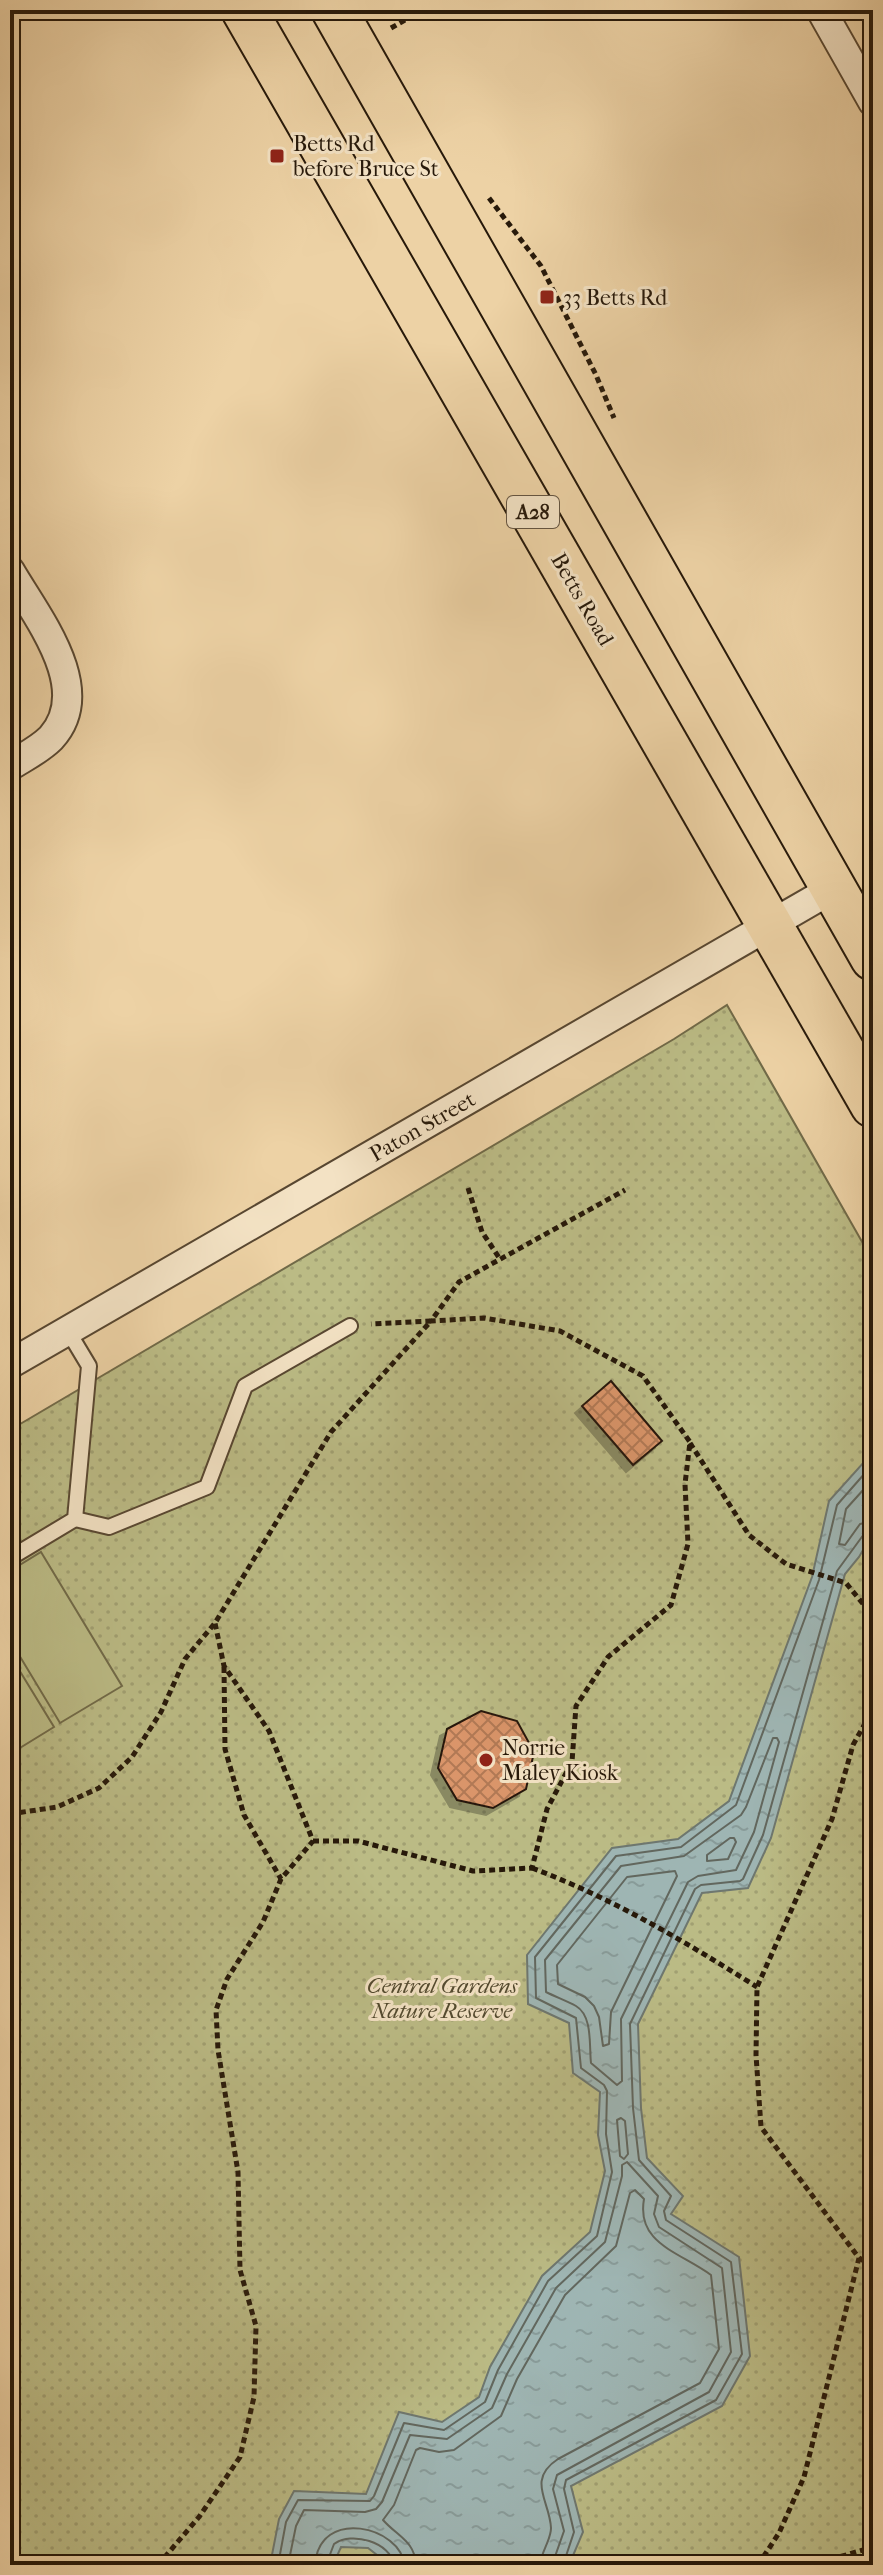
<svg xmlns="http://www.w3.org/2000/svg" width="883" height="2575" viewBox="0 0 883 2575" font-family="'IM FELL French Canon',serif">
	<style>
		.park { fill: url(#park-dots); stroke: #716a48; stroke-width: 2 }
		.pitch { fill: #bbbb85; stroke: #716a48; stroke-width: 2 }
		.water { fill: url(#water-ripples); stroke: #6e776f; stroke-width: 2 }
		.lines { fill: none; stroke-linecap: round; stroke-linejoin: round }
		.shore { stroke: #62675e; stroke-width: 2 }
		.building { fill: url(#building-cross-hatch); stroke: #27190a; stroke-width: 2; filter: url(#shadow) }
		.lane-casing { stroke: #584731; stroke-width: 18 }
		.street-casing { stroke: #584731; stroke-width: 32 }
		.highway-casing { stroke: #27190a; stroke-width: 48 }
		.path { stroke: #27190a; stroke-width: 5; stroke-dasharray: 6 4; stroke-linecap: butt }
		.lane { stroke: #f3e2c4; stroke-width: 14 }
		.street { stroke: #f3e2c4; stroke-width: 28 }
		.highway { stroke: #edd2a5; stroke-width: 44 }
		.poi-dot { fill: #8f2418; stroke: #f3e2c4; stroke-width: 3 }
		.labels { text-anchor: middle; stroke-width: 6; stroke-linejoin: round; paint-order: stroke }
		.shield { fill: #f3e2c4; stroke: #645542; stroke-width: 2 }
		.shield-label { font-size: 20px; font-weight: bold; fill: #27190a }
		.poi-label { font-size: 22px; fill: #27190a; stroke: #f3e2c4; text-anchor: start }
		.street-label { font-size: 22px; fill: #27190a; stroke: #f3e2c4 }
		.park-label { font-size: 22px; font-style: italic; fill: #534a2f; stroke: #f3e2c4 }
	</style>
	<defs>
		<pattern id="park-dots" width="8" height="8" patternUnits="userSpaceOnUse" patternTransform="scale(2)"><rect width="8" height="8" fill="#bbbb85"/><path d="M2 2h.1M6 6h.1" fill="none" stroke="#a1a072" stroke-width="1.8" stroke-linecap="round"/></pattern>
		<pattern id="water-ripples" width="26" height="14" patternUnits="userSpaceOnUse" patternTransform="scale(2)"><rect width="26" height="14" fill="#9eb5b3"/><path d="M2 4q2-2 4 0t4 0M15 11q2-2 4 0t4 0" fill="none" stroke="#889b99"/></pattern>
		<pattern id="building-cross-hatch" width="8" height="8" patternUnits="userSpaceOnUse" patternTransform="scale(2)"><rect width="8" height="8" fill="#da956a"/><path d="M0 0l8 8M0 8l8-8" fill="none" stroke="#b17955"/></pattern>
		<filter id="shadow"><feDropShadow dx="-7" dy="7" stdDeviation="0" flood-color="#0004"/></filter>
	</defs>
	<rect width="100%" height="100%" fill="#edd2a5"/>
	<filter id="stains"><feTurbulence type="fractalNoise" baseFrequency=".0025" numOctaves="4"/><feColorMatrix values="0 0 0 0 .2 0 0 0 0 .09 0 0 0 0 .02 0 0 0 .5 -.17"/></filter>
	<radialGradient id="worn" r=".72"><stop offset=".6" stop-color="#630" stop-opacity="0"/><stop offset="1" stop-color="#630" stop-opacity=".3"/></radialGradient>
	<!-- park -->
	<path class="park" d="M727 1005 873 1261V2565H10V1430L674 1039Z"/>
	<!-- pitch -->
	<g class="pitch">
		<path d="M41 1552 122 1686 60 1723 10 1640V1571Z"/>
		<path d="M10 1655 54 1727 10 1754Z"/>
	</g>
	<!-- water -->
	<path class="water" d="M873 1452V1533L859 1557 845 1574 771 1838 748 1888 702 1893 638 2024 641 2108 647 2158 683 2196 671 2214 739 2257 750 2356 722 2406 571 2486 583 2532 569 2565H390L368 2548 341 2547 333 2565H270L279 2519 294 2491 366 2494 399 2412 442 2422 479 2397 490 2367 542 2276 590 2232 605 2171 598 2135 600 2092 573 2073 569 2023 528 2004 527 1955 612 1848 678 1839 729 1801 812 1577 829 1501Z"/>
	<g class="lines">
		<!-- shore -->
		<g class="shore">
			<path d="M873 1479 846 1509 839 1544 845 1545 860 1524 873 1521"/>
			<path d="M773 1738H777L779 1742 754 1832 736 1870 698 1876 688 1882 621 2019 622 2081 617 2085 591 2063C589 2046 593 2016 576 2006 567 2001 556 1997 546 1992L545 1960 621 1866 684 1856 741 1815 746 1807Z"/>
			<path d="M730 1838H734L736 1842 728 1859 707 1861V1855Z"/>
			<path d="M675 1871 677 1876 611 2012 609 2044 603 2046 599 2017 594 2006 585 1997 558 1984 557 1965 627 1877Z"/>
			<path d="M621 2118 625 2121 628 2154 624 2159 620 2156 617 2120Z"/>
			<path d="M278 2565 286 2522 298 2500 370 2501 374 2496 404 2423 444 2430 485 2402 498 2370 548 2281 597 2236 612 2172 606 2134 607 2091 604 2085 581 2068 576 2018 536 1998 535 1957 616 1856 681 1847 736 1805 819 1580 837 1505 873 1464"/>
			<path d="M288 2565 296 2526 304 2510 365 2512 376 2509 382 2502 410 2435 447 2439 492 2408 507 2374 556 2288 605 2242 622 2176V2165L627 2162 658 2196 654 2214 659 2227 722 2268 731 2352 709 2392 557 2475 553 2489 564 2531 552 2565"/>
			<path d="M315 2565C319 2506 402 2527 404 2565"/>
			<path d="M326 2565 334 2544C351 2531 391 2542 394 2565"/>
			<path d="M416 2565C415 2541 397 2536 383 2520L394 2505 416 2450 420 2448 439 2452 454 2450 501 2416 517 2379 565 2295 616 2246 630 2193 635 2190 644 2199C636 2244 680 2252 711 2275L719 2349 700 2383 558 2459C526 2480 550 2501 551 2528 551 2540 541 2552 540 2565"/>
			<path d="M563 2565 574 2532 564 2489 566 2480 716 2400 742 2354 731 2262 666 2220 664 2211 671 2196 639 2160 633 2108 630 2024 695 1889 701 1885 740 1881 743 1879 763 1835 837 1571 864 1534 873 1531"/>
		</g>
	</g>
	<!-- building -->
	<g class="building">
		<path d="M611 1381 662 1441 633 1465 582 1406Z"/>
		<path d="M481 1711 517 1721 534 1752 526 1789 493 1808 457 1800 438 1768 447 1729Z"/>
	</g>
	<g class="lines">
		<!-- lane casing -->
		<g class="lane-casing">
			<g id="lane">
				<path d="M75 1519 109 1527 207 1487 245 1386 350 1326"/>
				<path d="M10 1558 75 1519 89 1366 68 1331"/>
			</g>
		</g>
		<!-- street casing -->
		<g class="street-casing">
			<g id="street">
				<path d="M821 10 873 102"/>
				<path d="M10 571C36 616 96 689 51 738 39 750 24 757 10 766"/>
				<path d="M10 1364 834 888"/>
			</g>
		</g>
		<!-- highway casing -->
		<g class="highway-casing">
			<g id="highway">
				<path d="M244 10 873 1105"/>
				<path d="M334 10 873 958"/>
			</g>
		</g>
		<!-- path -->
		<g class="path">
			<path d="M391 28 423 10"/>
			<path d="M489 198 541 266 596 375 614 418"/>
			<path d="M468 1188 482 1232 500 1259"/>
			<path d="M690 1443 749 1535 786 1564 846 1583 864 1605 873 1622"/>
			<path d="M224 1667 225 1749 244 1815 281 1879"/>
			<path d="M10 1814 57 1807 99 1788 132 1757 161 1712 185 1659 215 1623 331 1432 431 1321 371 1324"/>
			<path d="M313 1841H358L473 1871 532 1868 547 1809 572 1762 576 1706 608 1657 671 1605 688 1544 685 1484 690 1442 643 1376 560 1331 484 1318 431 1321 459 1282 625 1190"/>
			<path d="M532 1868C612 1898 684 1941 757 1987"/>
			<path d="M859 2258 873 2266"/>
			<path d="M10 2561 18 2565"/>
			<path d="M158 2565 199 2517 240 2457 254 2397 256 2326 240 2270 238 2172 218 2050 216 2010 227 1979 263 1922 281 1879 313 1841 269 1731 224 1666 215 1623"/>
			<path d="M758 2565 779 2533 804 2477 859 2258 761 2127 756 2055 757 1987 832 1819 853 1745 873 1709"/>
			<path d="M812 2565 873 2547"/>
		</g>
		<!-- lane -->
		<use href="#lane" class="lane"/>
		<!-- street -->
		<use href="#street" class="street"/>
		<!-- highway -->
		<use href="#highway" class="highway"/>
	</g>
	<!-- markers -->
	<g class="poi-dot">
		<rect x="269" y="148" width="16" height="16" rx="4"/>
		<rect x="539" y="289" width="16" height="16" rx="4"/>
		<circle cx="486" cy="1760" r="8"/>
	</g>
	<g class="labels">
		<!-- shield labels -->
		<rect class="shield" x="507" y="496" width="52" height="32" rx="6"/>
		<g class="shield-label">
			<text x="533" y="519">A28</text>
		</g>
		<!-- poi labels -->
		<g class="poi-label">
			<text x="293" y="151">Betts Rd<tspan x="293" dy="25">before Bruce St</tspan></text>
			<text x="563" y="305">33 Betts Rd</text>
			<text x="502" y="1755">Norrie<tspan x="502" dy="25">Maley Kiosk</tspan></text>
		</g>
		<!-- street labels -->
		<g class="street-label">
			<text transform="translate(583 599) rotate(60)" y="8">Betts Road</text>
			<text transform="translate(422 1126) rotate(-30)" y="8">Paton Street</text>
		</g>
		<!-- park labels -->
		<g class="park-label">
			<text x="442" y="1993">Central Gardens<tspan x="442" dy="25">Nature Reserve</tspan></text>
		</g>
	</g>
	<!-- margin -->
	<rect width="883" height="2575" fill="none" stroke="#edd2a5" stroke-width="40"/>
	<rect x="12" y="12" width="859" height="2551" fill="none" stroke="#27190a" stroke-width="4"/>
	<rect x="20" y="20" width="843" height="2535" fill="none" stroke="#27190a" stroke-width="2"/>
	<rect width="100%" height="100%" filter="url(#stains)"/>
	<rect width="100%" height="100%" fill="url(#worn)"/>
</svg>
